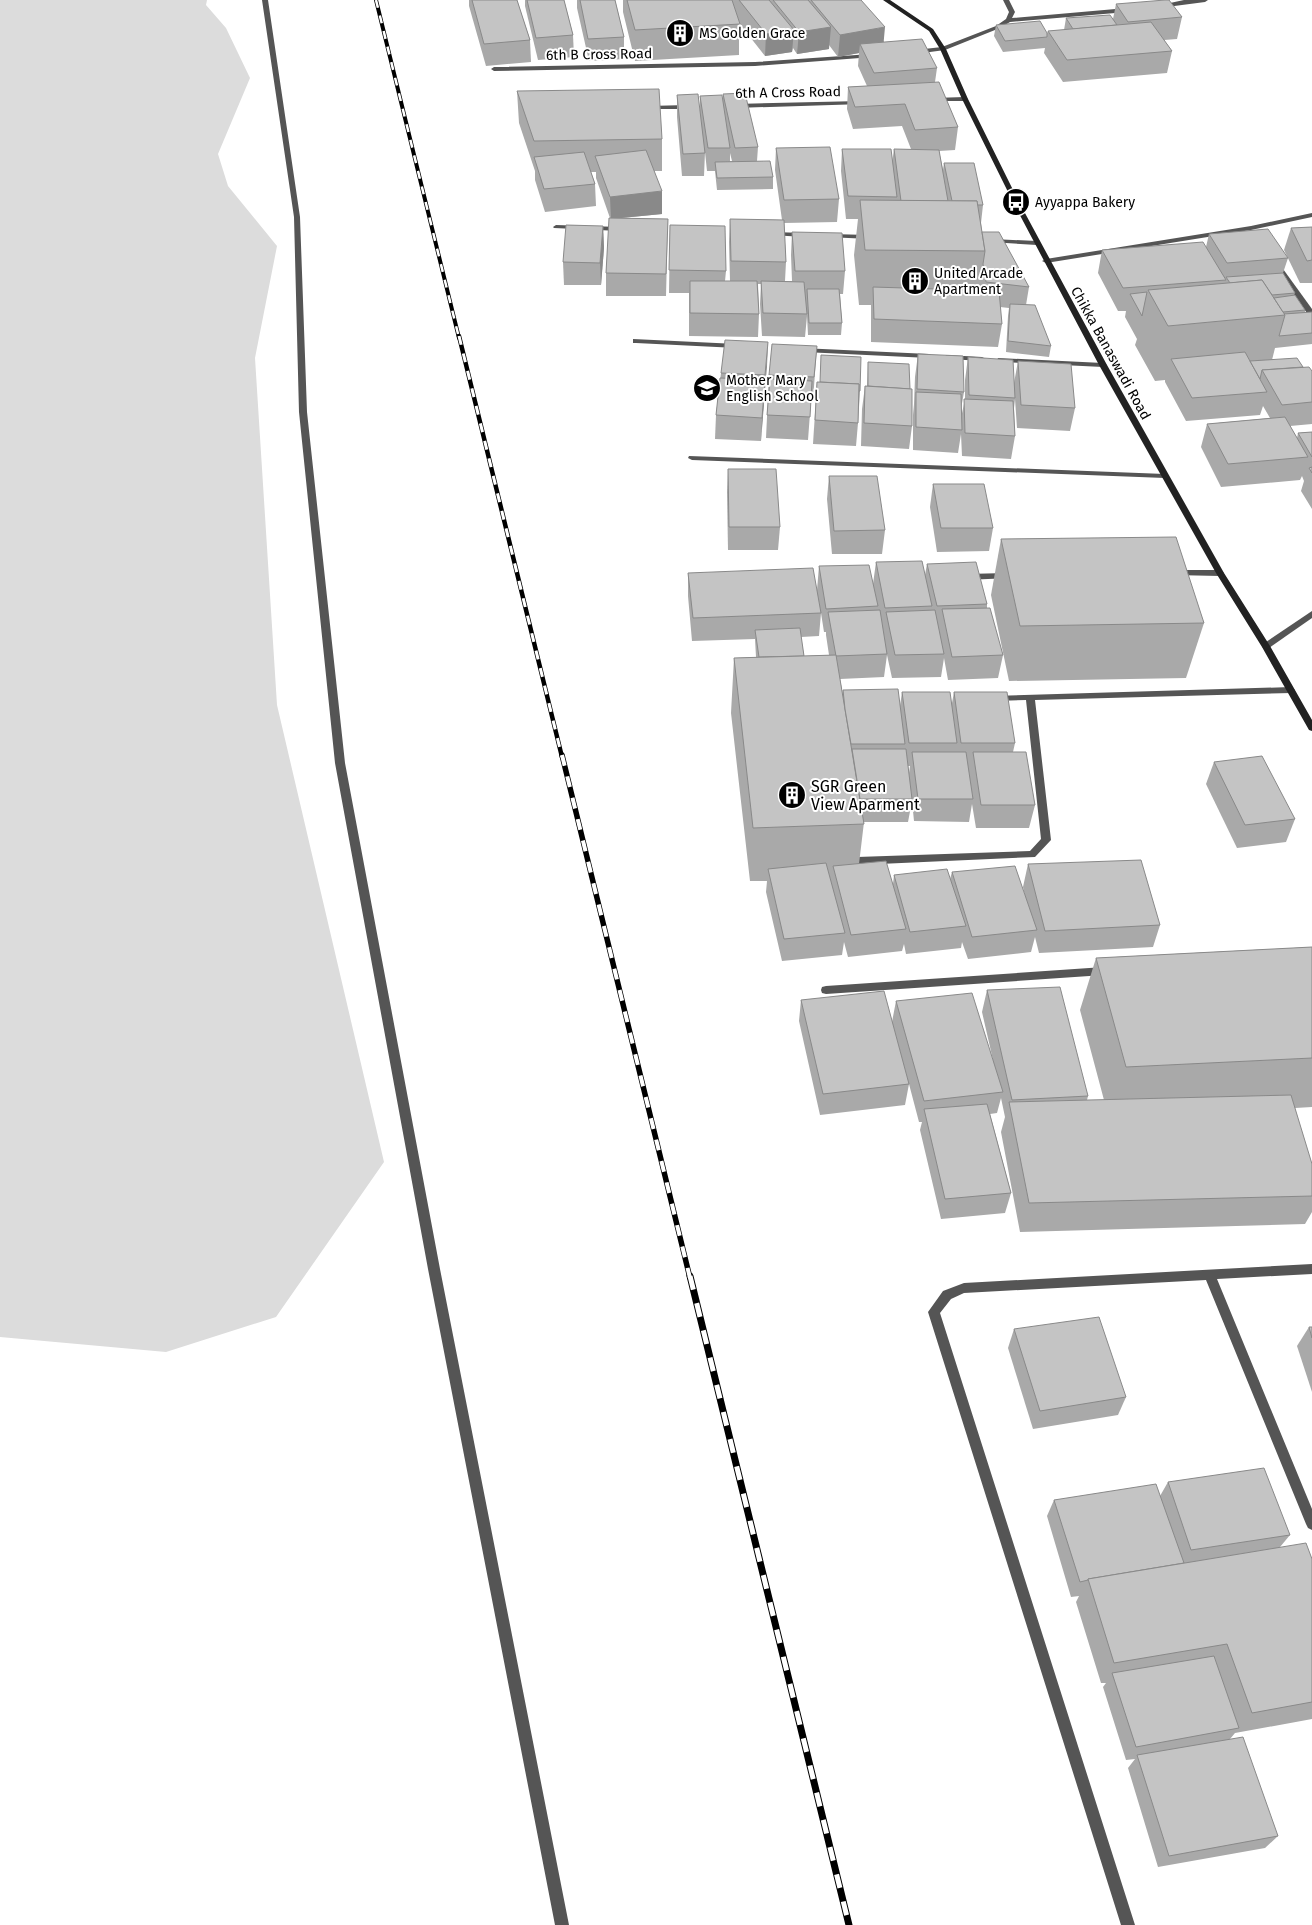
<svg xmlns="http://www.w3.org/2000/svg" width="1312" height="1925" viewBox="0 0 1312 1925" font-family="'Fira Sans',sans-serif">
	<style>
		.green { fill: #dcdcdc }
		.lines { fill: none; stroke-linecap: round; stroke-linejoin: round }
		.service { fill: #555; fill-rule: evenodd }
		.minor { fill: #555; fill-rule: evenodd }
		.tertiary { fill: #555; fill-rule: evenodd }
		.secondary { fill: #222; fill-rule: evenodd }
		.rail-far3-casing { stroke: #000; stroke-width: 4 }
		.rail-far2-casing { stroke: #000; stroke-width: 4.5 }
		.rail-far1-casing { stroke: #000; stroke-width: 5.5 }
		.rail-casing { stroke: #000; stroke-width: 7 }
		.rail-far3 { stroke: #fff; stroke-width: 2.5; stroke-dasharray: 8; stroke-linecap: butt }
		.rail-far2 { stroke: #fff; stroke-width: 3; stroke-dasharray: 9; stroke-linecap: butt }
		.rail-far1 { stroke: #fff; stroke-width: 4; stroke-dasharray: 11; stroke-linecap: butt }
		.rail { stroke: #fff; stroke-width: 5; stroke-dasharray: 14; stroke-linecap: butt }
		.wall { fill: #a9a9a9; fill-rule: evenodd }
		.shaded-wall { fill: #898989 }
		.building { fill: #c4c4c4; stroke: #898989 }
		.labels { text-anchor: middle; stroke-width: 4; stroke-linejoin: round; paint-order: stroke }
		.far-poi-label { font-size: 14px; fill: #000; stroke: #fff; text-anchor: start }
		.far-street-label { font-size: 14px; fill: #000; stroke: #fff }
		.poi-label { font-size: 16px; fill: #000; stroke: #fff; text-anchor: start }
	</style>
	<rect width="100%" height="100%" fill="#fff"/>
	<!-- green -->
	<path class="green" d="M0 0H207L206 5 226 28 250 78 218 154 228 186 277 246 255 358 277 705 384 1162 276 1317 166 1352 0 1337Z"/>
	<g class="lines">
		<!-- service -->
		<path class="service" d="M262 0H268L300 217 307 412 345 763 440 1269 569 1925H555L428 1269 335 763 299 412 294 217Z"/>
		<!-- minor -->
		<g class="minor">
			<path d="M1003 0H1009L1015 12 1012 18 1127 8 1130 10 1127 12 1010 22 1000 28 945 50 915 54 912 52 915 50 942 47 996 26 1006 19 1009 12Z"/>
			<path d="M1184 0H1208L1205 2 1159 8 1156 6Z"/>
			<path d="M871 54 874 56 873 57 755 66 494 71 491 69 494 67 755 62Z"/>
			<path d="M933 98 965 97 968 99 965 101H931V99Z"/>
			<path d="M861 101 864 103 863 104 735 108 732 106 735 104Z"/>
			<path d="M648 106 688 105 691 107 688 109H646L645 108Z"/>
			<path d="M556 225 620 227 623 229 620 231 554 228 553 227Z"/>
			<path d="M772 232 805 233 808 235 805 237 770 235 769 234Z"/>
			<path d="M829 234 870 235 873 237 870 239 827 237 826 236Z"/>
			<path d="M992 239 1037 241 1040 243 1037 245 990 242V240Z"/>
			<path d="M1276 261 1278 262 1312 309V316H1309L1272 263Z"/>
			<path d="M633 339 737 344 741 346 737 348 636 343H633Z"/>
			<path d="M801 348 929 354 933 356 929 358 804 352H801Z"/>
			<path d="M946 355 982 357 986 359 982 361 949 359 945 357Z"/>
			<path d="M998 358 1103 363 1107 365 1103 367 1001 362 997 360Z"/>
			<path d="M689 456 1165 474 1169 476 1165 478 692 460 688 458Z"/>
			<path d="M1176 570H1220L1224 573 1220 576 1173 575 1172 573Z"/>
			<path d="M1007 573 1010 574V578L966 580 962 577 966 574Z"/>
			<path d="M1312 611V618L1269 648H1263L1262 646 1263 644Z"/>
			<path d="M1291 687 1295 690 1291 693 1035 700 1051 840 1035 857 857 865 852 861 857 857 1030 851 1041 839 1026 700 995 701 991 698 992 696Z"/>
			<path d="M1104 967 1108 968 1109 971 1108 974 1104 975 826 994 822 993 821 990 822 987 826 986Z"/>
			<path d="M1312 1264V1274L1217 1279 1312 1509V1530L1308 1528 1306 1524 1206 1280 964 1293 951 1299 940 1313 1135 1925H1121L928 1312 943 1291 964 1283Z"/>
		</g>
		<!-- tertiary -->
		<path class="tertiary" d="M1312 213V217L1251 230 1046 263 1042 261 1046 259 1251 226Z"/>
		<!-- secondary -->
		<path class="secondary" d="M883 0H890L933 29 946 49 968 99 1019 202 1107 365 1224 573 1270 646 1312 720V731L1309 730 1262 647 1216 573 1099 365 1013 202 962 99 940 49 929 31Z"/>
		<!-- rail-far3 casing -->
		<g class="rail-far3-casing">
			<path id="rail-far3" d="M376 0 459 338"/>
		</g>
		<!-- rail-far2 casing -->
		<g class="rail-far2-casing">
			<path id="rail-far2" d="M459 336 562 757"/>
		</g>
		<!-- rail-far1 casing -->
		<g class="rail-far1-casing">
			<path id="rail-far1" d="M562 755 690 1278"/>
		</g>
		<!-- rail casing -->
		<g class="rail-casing">
			<path id="rail" d="M690 1276 849 1925"/>
		</g>
		<!-- rail-far3 -->
		<use href="#rail-far3" class="rail-far3"/>
		<!-- rail-far2 -->
		<use href="#rail-far2" class="rail-far2"/>
		<!-- rail-far1 -->
		<use href="#rail-far1" class="rail-far1"/>
		<!-- rail -->
		<use href="#rail" class="rail"/>
	</g>
	<!-- wall -->
	<g class="wall">
		<path d="M469 0H517L530 40 531 62 486 66 469 6Z"/>
		<path d="M525 0H564L573 35 574 57 538 60 525 6Z"/>
		<path d="M577 0H615L624 37V59L589 61 577 8Z"/>
		<path d="M623 0H861L884 42 937 68 935 82 958 127 955 150 939 151 943 170 944 163 983 205 981 223 982 232 1029 287 1026 305 1051 346 1049 357 1006 352 1008 316 1009 308 1000 307 1002 324 998 347 871 342V305H859L854 255 858 219H846L841 171 842 149 892 163 894 149H911L902 126 853 129 847 109 848 87 867 86 858 66 859 53 838 57 829 45V49L797 54 793 48 792 52 765 56 739 23V55L635 61 623 12Z"/>
		<path d="M1116 4 1182 17 1177 39 1164 40 1172 51 1167 73 1063 82 1044 53 1045 48 1003 52 994 36 996 25 1047 33 1048 31 1064 30 1066 18 1113 19Z"/>
		<path d="M517 91 662 139V171H654L662 214 621 218 668 219 666 296H606V273L610 218 596 178V172H591L595 184 596 206 545 212 535 180V171L519 123Z"/>
		<path d="M723 94 758 147 757 161 773 177V189L717 190 715 171H707L705 152 704 176H682L677 117V95L700 110V96L723 98ZM730 153 732 161H730Z"/>
		<path d="M776 148 839 199 837 222 784 223 786 262 785 281H792L791 255 792 232 845 271 843 294H840L842 323 841 335H808L807 316 805 337 762 336 760 304 761 284H758L759 314 758 337 689 336V293H669L670 225 726 271 725 281H730L729 242 730 219 782 220 775 170Z"/>
		<path d="M603 226 604 248 601 285H564L563 262Z"/>
		<path d="M1312 227V283H1300L1284 250 1291 228Z"/>
		<path d="M1209 234 1288 258 1283 273 1295 293 1294 295 1305 310V312H1312V344L1275 348 1272 360 1303 367 1312 371V424L1290 426 1297 438 1298 433 1312 432V509L1301 491 1304 481 1302 476 1300 480 1221 487 1201 447 1207 424 1270 418 1263 406 1260 415 1186 421 1165 382V380L1155 381 1135 345 1137 339 1125 317 1126 311H1118L1098 273 1102 250 1206 247Z"/>
		<path d="M768 342 761 441 715 439 716 415 721 373Z"/>
		<path d="M817 346 813 400H811L808 440 766 438 769 375Z"/>
		<path d="M918 354 964 392 961 409V418L965 399V380L968 357 1014 383 1018 361 1075 408 1070 431 1017 428 1015 399 1014 408 1015 436 1011 459 962 456 961 434 958 453 913 450V415L914 404 915 377Z"/>
		<path d="M868 362 910 389 912 426 909 449 861 446 862 409 865 386H867Z"/>
		<path d="M817 382 860 391 858 423 856 446 813 444Z"/>
		<path d="M728 469 780 527 778 550H728L727 492Z"/>
		<path d="M829 476 885 530 882 554H832L827 499Z"/>
		<path d="M933 484 993 528 989 551 937 552 930 507Z"/>
		<path d="M1001 539 1204 623 1186 678 1009 681 991 595Z"/>
		<path d="M876 562 925 575 927 564 987 604V608L1003 655 998 678 948 680 944 658 941 677 892 678 887 655 884 677 840 679 843 695V690L900 706 902 692 952 703 954 692 1015 743 1013 752 1035 805 1029 828H976L972 804 969 822 914 821 912 801 908 822H864L859 864 893 884 894 875 950 879 952 872 1025 896 1023 887 1028 864 1160 925 1153 947 1039 953 1035 937 1031 952 968 959 962 942 961 948 906 954 904 944 902 951 848 957 844 942 842 955 782 961 766 892 767 881H750L731 713 734 658 756 657 755 639 692 641 688 596V573L817 590 819 566 873 584ZM821 613 824 632H826V635L829 655 804 656 801 637 819 636ZM908 766H910L909 773Z"/>
		<path d="M1214 762 1295 819 1286 842 1237 848 1206 784Z"/>
		<path d="M1312 947V1107L1295 1108 1312 1196V1212L1305 1224 1020 1232 1001 1132 1005 1117 1001 1098 997 1113 990 1114 1011 1193 1005 1213 941 1219 920 1130 922 1122H919L909 1084 905 1105 820 1115 799 1021 801 1000 892 1022 896 1001 993 1060 982 1012 987 990 1088 1096 1087 1100H1104L1080 1010 1096 958Z"/>
		<path d="M1309 1327H1312V1392L1297 1346Z"/>
		<path d="M1014 1329 1126 1397 1118 1415 1033 1429 1008 1348Z"/>
		<path d="M1168 1482 1290 1535 1280 1547 1312 1559V1719L1235 1733 1230 1739 1278 1836 1265 1848 1158 1867 1128 1768 1135 1759 1126 1760 1103 1687 1106 1683H1101L1076 1602 1079 1596 1071 1597 1047 1516 1054 1500 1160 1496Z"/>
	</g>
	<!-- shaded-wall -->
	<g class="shaded-wall">
		<path d="M831 27 829 49 797 54 799 32Z"/>
		<path d="M885 27 883 49 860 44 859 53 838 57 840 35Z"/>
		<path d="M794 30 792 52 765 56 766 34Z"/>
		<path d="M662 191V214L611 219 610 197Z"/>
		<path d="M603 226 604 248 601 285 600 263Z"/>
		<path d="M768 342 767 366 761 441 762 418Z"/>
	</g>
	<!-- building -->
	<g class="building">
		<path d="M472 0H517L530 40 484 44Z"/>
		<path d="M527 0H564L573 35 536 38Z"/>
		<path d="M580 0H615L624 37 588 39Z"/>
		<path d="M627 0H732L740 24 635 30Z"/>
		<path d="M739 0H769L794 30 766 34Z"/>
		<path d="M773 0H808L831 27 799 32Z"/>
		<path d="M811 0H861L885 27 840 35Z"/>
		<path d="M1165 0H1169L1182 17 1128 22 1116 4Z"/>
		<path d="M1110 15 1117 25 1073 29 1066 18Z"/>
		<path d="M1040 21 1047 33V37L1005 41 996 25Z"/>
		<path d="M1151 22 1172 51 1067 60 1048 31Z"/>
		<path d="M922 39 937 68 874 73 860 44Z"/>
		<path d="M939 82 958 127 915 130 905 104 855 107 848 87Z"/>
		<path d="M659 89 662 139 534 141 517 91Z"/>
		<path d="M745 93 758 147 735 148 723 94Z"/>
		<path d="M698 94 705 153 683 154 677 95Z"/>
		<path d="M722 95 730 148H708L700 96Z"/>
		<path d="M830 147 839 199 784 200 776 148Z"/>
		<path d="M842 149H891L897 197 848 196Z"/>
		<path d="M894 149 939 150 948 201H901Z"/>
		<path d="M646 150 662 191 610 197 595 156Z"/>
		<path d="M584 152 595 184 544 189 534 157Z"/>
		<path d="M770 161 773 177 717 178 715 162Z"/>
		<path d="M944 163H974L983 205H977V201H952Z"/>
		<path d="M860 200 977 201 985 251 865 250Z"/>
		<path d="M609 218 668 219 666 274 606 273Z"/>
		<path d="M730 219 784 220 786 262 731 261Z"/>
		<path d="M566 225 603 226 600 263 563 262Z"/>
		<path d="M670 225 725 226 726 271 669 270Z"/>
		<path d="M1312 227V260L1307 261 1291 228Z"/>
		<path d="M1268 229 1288 258 1227 263 1209 234Z"/>
		<path d="M792 232 842 233 845 271H795Z"/>
		<path d="M982 232H999L1029 287 986 282 983 264 985 251Z"/>
		<path d="M1203 242 1226 280 1123 288 1102 250Z"/>
		<path d="M1283 273 1295 293 1272 295 1262 280 1230 283 1226 277Z"/>
		<path d="M1262 280 1285 315 1168 326 1148 290Z"/>
		<path d="M690 281H757L759 314 690 313Z"/>
		<path d="M761 281 804 282 807 314 763 313Z"/>
		<path d="M873 287 999 291 1002 324 874 319Z"/>
		<path d="M807 289H839L842 323H809Z"/>
		<path d="M1147 292 1142 316 1130 294Z"/>
		<path d="M1295 295 1305 310 1283 312 1274 298Z"/>
		<path d="M1010 304 1035 305 1051 346 1008 341Z"/>
		<path d="M1312 312V333L1279 336 1285 315 1284 314Z"/>
		<path d="M725 340 768 342 765 375 721 373Z"/>
		<path d="M772 344 817 346 814 377 769 375Z"/>
		<path d="M1245 352 1267 392 1192 398 1171 359Z"/>
		<path d="M918 354 963 356 964 392 917 389Z"/>
		<path d="M821 355 861 357 860 391H859V384L820 382Z"/>
		<path d="M968 357 1013 360 1015 398 969 395Z"/>
		<path d="M1297 358 1303 367 1262 370 1260 379 1250 361Z"/>
		<path d="M1018 361 1071 364 1075 408 1021 405Z"/>
		<path d="M868 362 909 364 910 389 868 386Z"/>
		<path d="M1309 367 1312 371V402L1282 405 1262 370Z"/>
		<path d="M720 378 765 380 762 418 716 415Z"/>
		<path d="M770 379 812 381 810 417 767 415Z"/>
		<path d="M817 382 859 384 858 423 815 420Z"/>
		<path d="M865 386 912 389V426L864 423Z"/>
		<path d="M916 392 961 394 962 430 916 427Z"/>
		<path d="M964 399 1013 401 1015 436 965 433Z"/>
		<path d="M1285 417 1308 457 1228 464 1207 424Z"/>
		<path d="M1312 432V457L1298 433Z"/>
		<path d="M1312 467V473L1309 468Z"/>
		<path d="M728 469H776L780 527H729Z"/>
		<path d="M829 476H877L885 530 834 531Z"/>
		<path d="M933 484H984L993 528H941Z"/>
		<path d="M1176 537 1204 623 1020 626 1001 539Z"/>
		<path d="M922 561 932 606 885 608 876 562Z"/>
		<path d="M976 562 987 604 937 606 927 564Z"/>
		<path d="M869 565 878 606 826 609 819 566Z"/>
		<path d="M813 568 821 613 693 618 688 573Z"/>
		<path d="M990 608 1003 655 952 657 942 609Z"/>
		<path d="M880 610 887 654 836 656 828 612Z"/>
		<path d="M935 610 944 654 895 655 886 612Z"/>
		<path d="M800 628 804 656 759 657 755 630Z"/>
		<path d="M836 655 864 824 753 828 734 658Z"/>
		<path d="M898 689 905 744H851L845 709 843 690Z"/>
		<path d="M902 692H950L957 743H909Z"/>
		<path d="M954 692H1007L1015 743H961Z"/>
		<path d="M852 749H906L912 799H860Z"/>
		<path d="M912 752H966L973 799H918Z"/>
		<path d="M973 752H1026L1035 805H981Z"/>
		<path d="M1262 756 1295 819 1245 825 1214 762Z"/>
		<path d="M1141 860 1160 925 1045 931 1028 864Z"/>
		<path d="M886 861 906 929 851 935 833 866Z"/>
		<path d="M826 863 845 933 784 939 768 869Z"/>
		<path d="M1015 866 1037 930 972 937 952 872Z"/>
		<path d="M947 869 966 926 910 932 894 875Z"/>
		<path d="M1312 947V1058L1126 1067 1096 958Z"/>
		<path d="M1060 987 1088 1096 1012 1100 987 990Z"/>
		<path d="M884 991 909 1084 823 1094 801 1000Z"/>
		<path d="M972 993 1003 1092 924 1101 896 1001Z"/>
		<path d="M1291 1095 1312 1164V1196L1029 1203 1009 1102Z"/>
		<path d="M987 1104 1011 1193 945 1199 924 1109Z"/>
		<path d="M1099 1317 1126 1397 1040 1411 1014 1329Z"/>
		<path d="M1309 1327H1312V1338Z"/>
		<path d="M1264 1468 1290 1535 1191 1550 1168 1482Z"/>
		<path d="M1156 1484 1184 1563 1088 1579V1580L1080 1582 1054 1500Z"/>
		<path d="M1306 1543 1312 1559V1702L1252 1713 1227 1644 1114 1663 1088 1579Z"/>
		<path d="M1214 1656 1239 1728 1136 1747 1112 1673Z"/>
		<path d="M1243 1737 1278 1836 1169 1856 1137 1755Z"/>
	</g>
	<!-- icons -->
	<defs>
		<g id="building-disc" transform="scale(1.4375)"><circle r="9.5" fill="#000" stroke="#fff"/><path d="M-4-6H4V6H1V3H-1V6H-4ZM-2.5-4.3h1.7v1.8h-1.7ZM.8-4.3h1.7v1.8H.8ZM-2.5-1h1.7V.8h-1.7ZM.8-1h1.7V.8H.8Z" fill="#fff"/></g>
		<g id="bus-disc" transform="scale(1.4375)"><circle r="9.5" fill="#000" stroke="#fff"/><path d="M-5-6H5V4H4V6H2V4H-2V6H-4V4H-5ZM-3.5-4V0h7V-4ZM-3.5 1.2v1.5H-2V1.2ZM2 1.2v1.5H3.5V1.2Z" fill="#fff"/></g>
		<g id="school-disc" transform="scale(1.4375)"><circle r="9.5" fill="#000" stroke="#fff"/><path d="M0-5L7-2L0 1L-7-2ZM-4 1L0 2.5L4 1V4Q0 6-4 4Z" fill="#fff"/></g>
	</defs>
	<g fill-rule="evenodd">
		<use href="#building-disc" x="680" y="33"/>
		<use href="#bus-disc" x="1016" y="202"/>
		<use href="#building-disc" x="915" y="281"/>
		<use href="#school-disc" x="707" y="388"/>
		<use href="#building-disc" x="792" y="795"/>
	</g>
	<g class="labels">
		<!-- far-poi labels -->
		<g class="far-poi-label">
			<text x="699" y="38">MS Golden Grace</text>
			<text x="1035" y="207">Ayyappa Bakery</text>
			<text x="934" y="278">United Arcade<tspan x="934" dy="16">Apartment</tspan></text>
			<text x="726" y="385">Mother Mary<tspan x="726" dy="16">English School</tspan></text>
		</g>
		<!-- far-street labels -->
		<g class="far-street-label">
			<text transform="translate(599 54) rotate(-1)" y="5">6th B Cross Road</text>
			<text transform="translate(788 92) rotate(-1)" y="5">6th A Cross Road</text>
			<text transform="translate(1111 353) rotate(61)" y="5">Chikka Banaswadi Road</text>
		</g>
		<!-- poi labels -->
		<g class="poi-label">
			<text x="811" y="792">SGR Green<tspan x="811" dy="18">View Aparment</tspan></text>
		</g>
	</g>
</svg>
